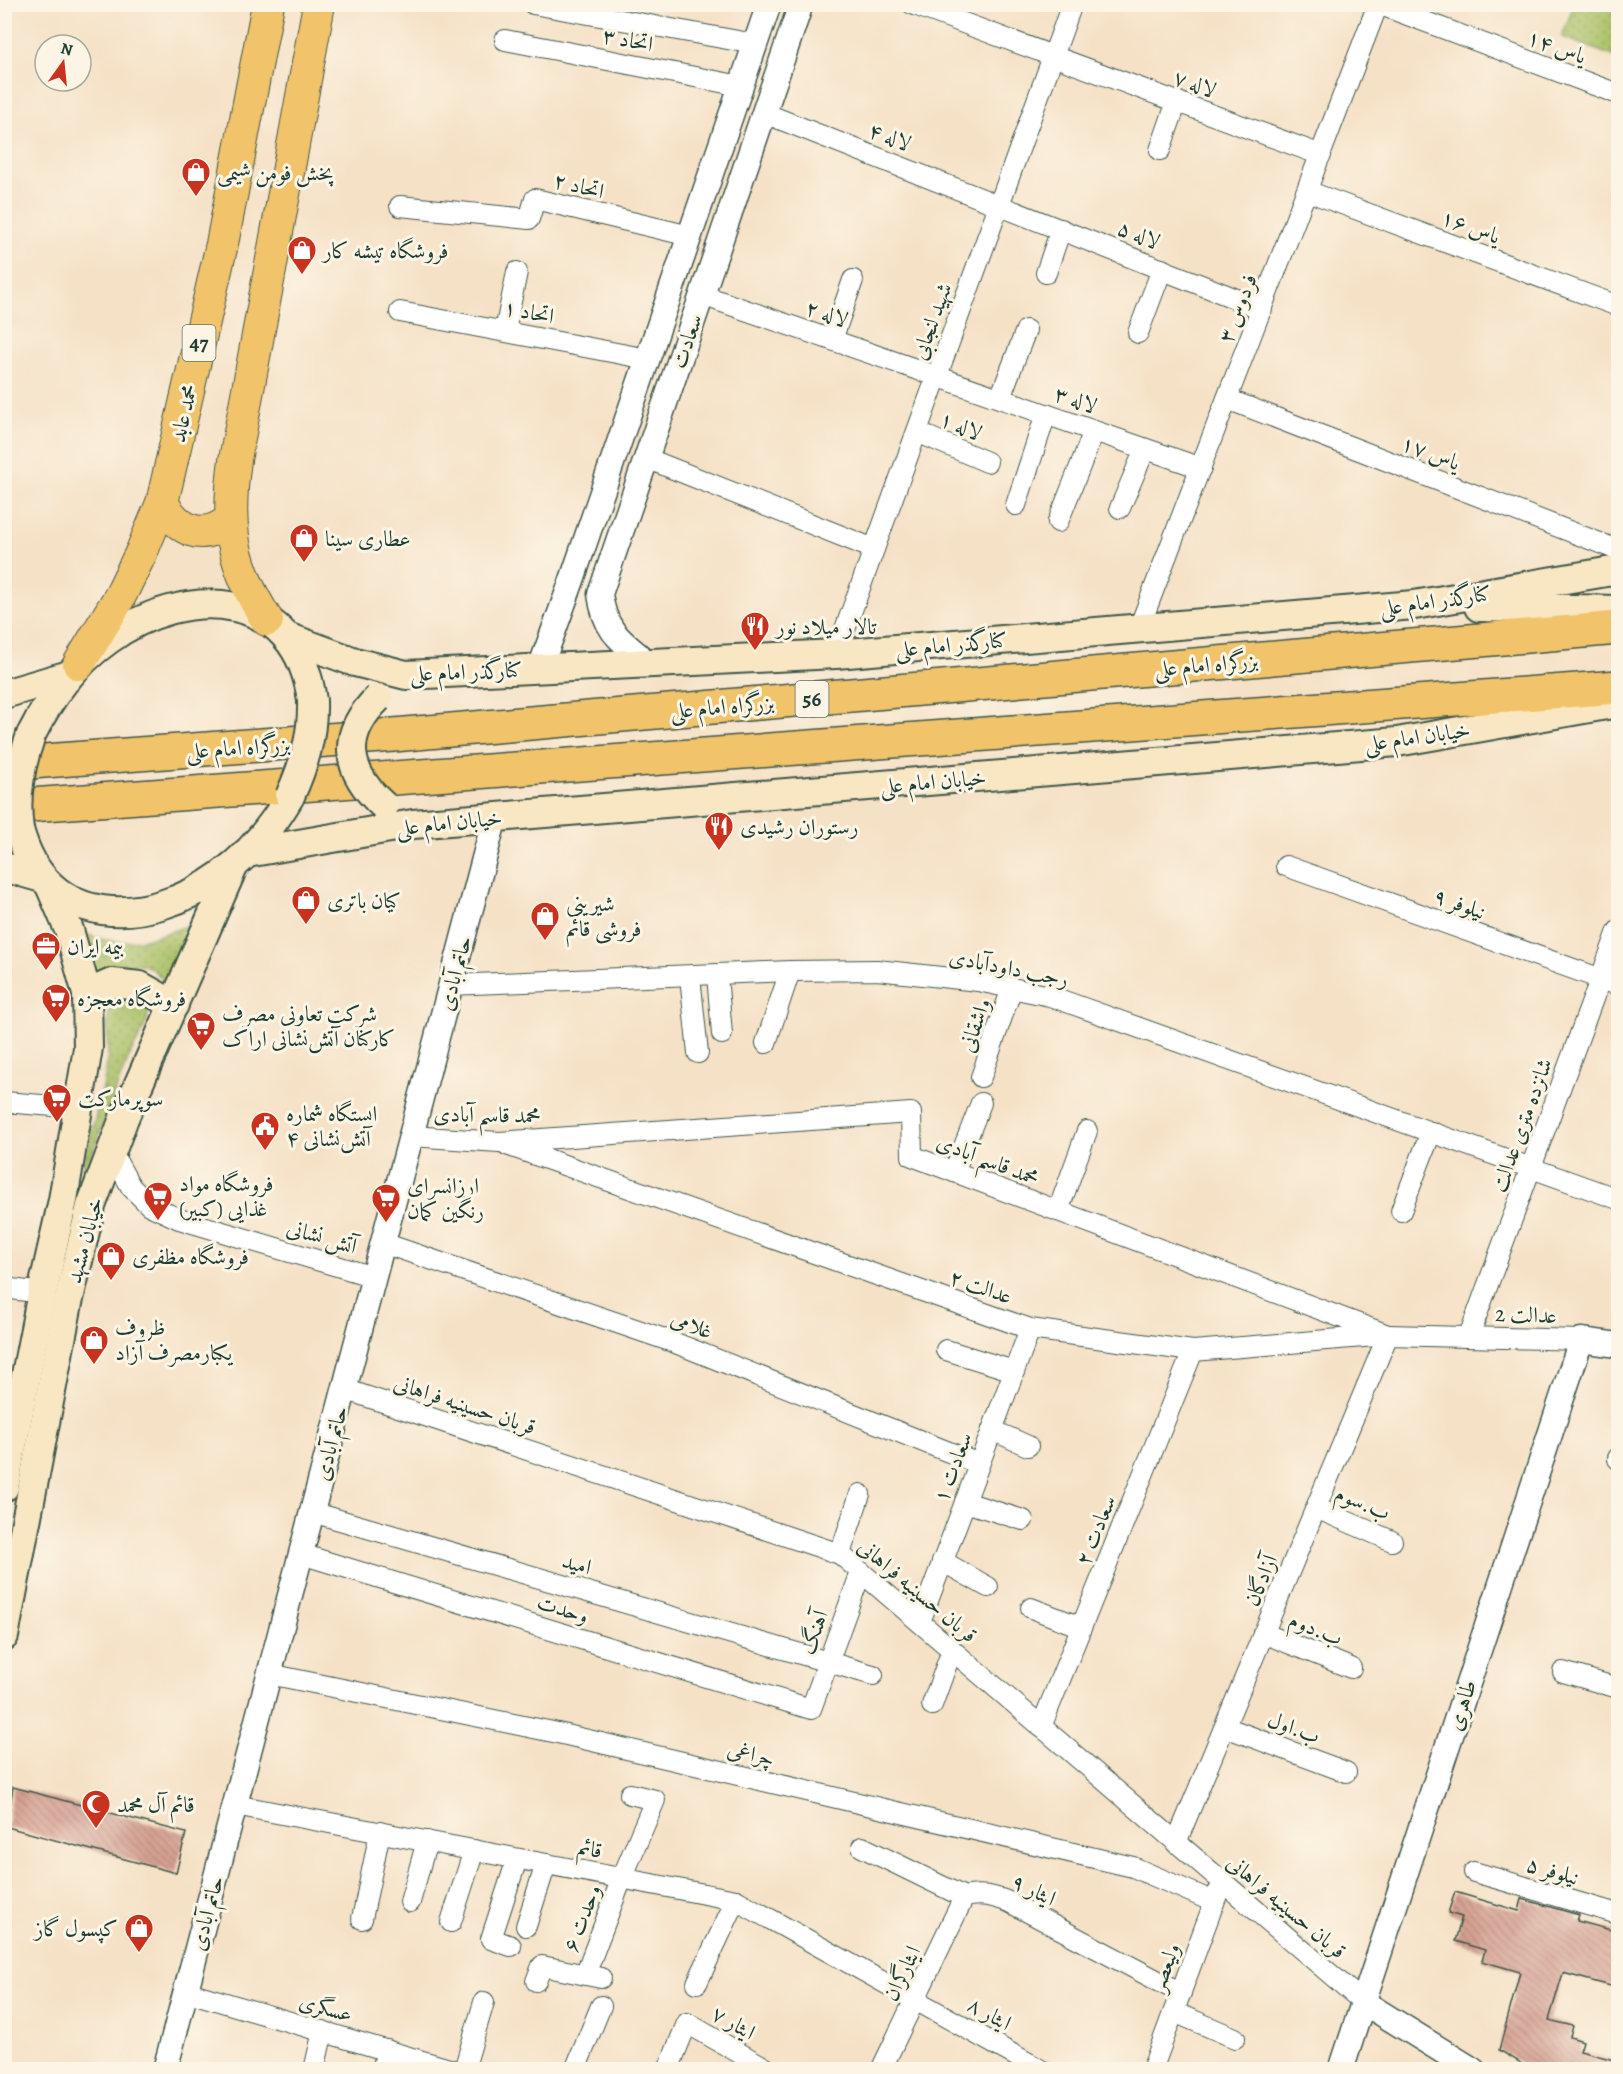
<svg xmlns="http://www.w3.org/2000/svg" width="1623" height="2074" viewBox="0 0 1623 2074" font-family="Alegreya,Amiri,serif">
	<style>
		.green { fill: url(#green-dots); stroke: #647e4c; stroke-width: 1.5 }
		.building { fill: url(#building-back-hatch) }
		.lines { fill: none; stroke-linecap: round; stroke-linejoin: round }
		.minor-casing { stroke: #3f564a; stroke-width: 22 }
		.tertiary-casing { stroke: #3f564a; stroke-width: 27 }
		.secondary-casing { stroke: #3f564a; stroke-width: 32 }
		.primary-casing { stroke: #3f564a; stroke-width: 34 }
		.trunk-casing { stroke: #3f564a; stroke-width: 36 }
		.minor { stroke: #fff; stroke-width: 20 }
		.tertiary { stroke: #fff; stroke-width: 24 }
		.secondary { stroke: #f9e7c3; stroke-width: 28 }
		.primary { stroke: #f1c36a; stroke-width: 32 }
		.trunk { stroke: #f1c36a; stroke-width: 33 }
		.secondary-bridge-casing { stroke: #3f564a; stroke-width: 32; stroke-linecap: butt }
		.secondary-bridge { stroke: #f9e7c3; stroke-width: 28 }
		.labels { text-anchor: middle; stroke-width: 6; stroke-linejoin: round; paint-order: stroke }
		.shield { fill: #fcf5e5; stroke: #617469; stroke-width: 1.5 }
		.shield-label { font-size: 21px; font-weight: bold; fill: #1f3d34 }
		.street-label { font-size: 22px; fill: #1f3d34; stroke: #fcf5e5 }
		.poi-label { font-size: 22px; fill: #1f3d34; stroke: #fcf5e5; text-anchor: start }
	</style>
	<defs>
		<pattern id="green-dots" width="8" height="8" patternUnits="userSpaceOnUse" patternTransform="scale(1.5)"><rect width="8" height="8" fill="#a8bf63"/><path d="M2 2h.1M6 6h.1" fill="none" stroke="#889c52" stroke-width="1.8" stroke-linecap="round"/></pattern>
		<pattern id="building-back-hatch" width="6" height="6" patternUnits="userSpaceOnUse" patternTransform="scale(1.5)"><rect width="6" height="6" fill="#d6a092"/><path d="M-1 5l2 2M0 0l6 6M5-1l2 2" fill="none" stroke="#ad8478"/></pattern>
	</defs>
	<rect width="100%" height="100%" fill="#fcf5e5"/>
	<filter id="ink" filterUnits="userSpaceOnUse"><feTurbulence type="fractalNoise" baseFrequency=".0167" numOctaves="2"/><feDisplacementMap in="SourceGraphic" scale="12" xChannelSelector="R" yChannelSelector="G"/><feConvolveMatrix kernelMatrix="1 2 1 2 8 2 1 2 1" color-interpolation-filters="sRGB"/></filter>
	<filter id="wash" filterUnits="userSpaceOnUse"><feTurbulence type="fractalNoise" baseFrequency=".008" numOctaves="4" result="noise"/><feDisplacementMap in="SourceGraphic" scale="24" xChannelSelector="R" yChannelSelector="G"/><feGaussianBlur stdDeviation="1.35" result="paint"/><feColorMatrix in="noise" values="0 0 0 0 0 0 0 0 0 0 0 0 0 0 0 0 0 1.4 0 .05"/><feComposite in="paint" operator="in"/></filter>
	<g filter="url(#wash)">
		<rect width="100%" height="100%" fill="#f5e1c6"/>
		<!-- green -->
		<g class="green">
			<path d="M1574 5H1618V58L1562 37Z"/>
			<path d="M193 923 165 982C161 978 156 971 151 968 135 958 110 967 94 972L89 935C124 950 160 937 193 923Z"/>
			<path d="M129 996C138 998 148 1002 148 1013 147 1029 134 1044 128 1059 110 1102 95 1146 80 1190L76 1193 104 1084 108 1056 107 1025 109 1011 116 1000Z"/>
		</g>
		<g id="blocks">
			<!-- building -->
			<g class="building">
				<path d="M13 1787 186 1833 176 1873 7 1827Z"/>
				<path d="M1455 1892 1519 1911 1522 1899 1579 1915 1577 1921 1615 1931 1614 1936 1618 1937V1988L1563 1973 1549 2020 1573 2026 1570 2037 1583 2041 1580 2051 1618 2061V2070H1533L1499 2050 1520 1972 1482 1961 1485 1950 1455 1941 1462 1917 1448 1913Z"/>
			</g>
		</g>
	</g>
	<g filter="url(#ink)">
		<use href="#blocks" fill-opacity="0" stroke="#3f564a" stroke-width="1.5"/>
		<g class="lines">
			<!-- minor casing -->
			<g class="minor-casing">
				<g id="minor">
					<path d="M533 4 755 44"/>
					<path d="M912 4 1321 155"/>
					<path d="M1378 4 1618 94"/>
					<path d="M505 40 741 86"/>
					<path d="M764 113 1262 309"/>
					<path d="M1160 150 1177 101"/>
					<path d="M1307 191 1618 306"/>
					<path d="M400 206 529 219 535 199 690 236"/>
					<path d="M1046 273 1061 229"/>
					<path d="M702 295 1201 468"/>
					<path d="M400 312 648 359"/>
					<path d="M505 331 517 272"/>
					<path d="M1138 333 1162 269"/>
					<path d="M832 340 853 280"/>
					<path d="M1000 398 1026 330"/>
					<path d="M1227 399 1618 550"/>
					<path d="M917 432 987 462"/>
					<path d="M646 458 874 549"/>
					<path d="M1016 505 1046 414"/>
					<path d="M1120 508 1145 449"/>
					<path d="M1058 522 1094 431"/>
					<path d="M1139 628 1378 4"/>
					<path d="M836 654 1072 4"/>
					<path d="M1286 866 1618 985"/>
					<path d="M717 975 722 1034"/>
					<path d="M690 976 698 1053"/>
					<path d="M450 985 790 971 877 970 978 981 1050 996 1618 1199"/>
					<path d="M766 1043 790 971"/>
					<path d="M981 1077 1012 988"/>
					<path d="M4 1102 79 1108"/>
					<path d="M411 1136 499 1142 911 1113 912 1156 1388 1335 1176 1843"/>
					<path d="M507 1145 1030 1329 1193 1351 1388 1335 1581 1340"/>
					<path d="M111 1151 131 1187 149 1205 179 1219 374 1277"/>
					<path d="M954 1172 981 1103"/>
					<path d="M1058 1211 1087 1131"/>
					<path d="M1401 1211 1431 1132"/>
					<path d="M383 1243 673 1342 979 1464"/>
					<path d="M4 1288 42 1293"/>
					<path d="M1469 1336 1618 931"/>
					<path d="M946 1350 1014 1371"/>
					<path d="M344 1389 840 1554 1363 2002"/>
					<path d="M992 1430 1028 1446"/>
					<path d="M1618 1458V1459"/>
					<path d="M965 1502 1023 1520"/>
					<path d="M1316 1508 1392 1541"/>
					<path d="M312 1512 873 1675"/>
					<path d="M301 1554 811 1709 861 1572"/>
					<path d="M840 1554 860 1494"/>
					<path d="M942 1561 988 1587"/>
					<path d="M1031 1608 1081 1627"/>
					<path d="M920 1622 1030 1329"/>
					<path d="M1263 1633 1351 1668"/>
					<path d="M1563 1672 1618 1688"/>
					<path d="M269 1674 558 1733 1133 1867 1214 1902"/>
					<path d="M932 1705 952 1650"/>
					<path d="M1041 1727 1193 1351"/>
					<path d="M1225 1727 1346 1772"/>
					<path d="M235 1805 736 1900 1041 2070"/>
					<path d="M862 1847 964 1897C981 1893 993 1896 1009 1902L1181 1993"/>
					<path d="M1474 1872 1618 1914"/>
					<path d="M410 1902 427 1841"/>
					<path d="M362 1919 380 1832"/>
					<path d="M451 1922 474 1850"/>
					<path d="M526 1926 546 1864"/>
					<path d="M511 1946 491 1939 517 1859"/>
					<path d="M585 1975 622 1878 655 1800 630 1794"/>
					<path d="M536 1981 542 1966 601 1978"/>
					<path d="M697 1983 736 1900"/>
					<path d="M185 1991 453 2070"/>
					<path d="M1174 2012 1235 2038"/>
					<path d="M314 2070 323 2031"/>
					<path d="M382 2070 387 2050"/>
					<path d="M464 2070 484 2002"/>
					<path d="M575 2070 601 2006"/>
					<path d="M668 2070 687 2023 769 2070"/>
					<path d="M881 2070 964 1897"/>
					<path d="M1152 2070 1218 1892"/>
				</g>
			</g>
			<!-- tertiary casing -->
			<g class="tertiary-casing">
				<g id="tertiary">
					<path d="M648 663C620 640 605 632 600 594L801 4"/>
					<path d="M540 668 571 583 769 4"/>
					<path d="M1363 2002 1473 2070"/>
					<path d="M165 2070 495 817"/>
					<path d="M1341 2070 1581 1340 1618 1345"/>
				</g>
			</g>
			<!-- secondary casing -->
			<g class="secondary-casing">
				<g id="secondary">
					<path d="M1479 607 1618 610"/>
					<path d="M287 637 355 662 406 675 836 654 1414 605 1618 570"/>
					<path d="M4 694 69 675"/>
					<path d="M31 735C50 697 73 665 108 640 186 583 298 588 312 701"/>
					<path d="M19 829C46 931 148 928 221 875 250 854 272 827 290 796"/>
					<path d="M247 853 413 824 1397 742 1618 703"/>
					<path d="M4 867 42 878"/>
					<path d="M87 994 112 983 140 986 174 1005"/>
					<path d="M4 1487 42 1293 63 1200 88 1048 87 994 69 930 51 888"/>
					<path d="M4 1636 68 1303 91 1206 124 1118 234 865"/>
				</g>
			</g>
			<!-- primary casing -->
			<g class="primary-casing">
				<g id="primary">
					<path d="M162 503C179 530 201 543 230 520"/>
					<path d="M267 620C231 564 226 525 235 460L319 4"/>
					<path d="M79 664 119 598 142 551 162 503 222 244 268 4"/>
				</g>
			</g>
			<!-- trunk casing -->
			<g class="trunk-casing">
				<g id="trunk">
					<path d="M4 764 382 736 1618 628"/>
					<path d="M4 807 1618 687"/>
				</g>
			</g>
			<!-- minor -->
			<use href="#minor" class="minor"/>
			<!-- tertiary -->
			<use href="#tertiary" class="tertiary"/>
			<!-- secondary -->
			<use href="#secondary" class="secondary"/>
			<!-- primary -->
			<use href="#primary" class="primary"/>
			<!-- trunk -->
			<use href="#trunk" class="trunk"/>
			<!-- secondary-bridge casing -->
			<g class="secondary-bridge-casing">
				<g id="secondary-bridge">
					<path d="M378 698C340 735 345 771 384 806"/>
					<path d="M290 796C304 765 313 736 312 701"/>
					<path d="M19 829C14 796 20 766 31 735"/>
				</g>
			</g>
			<!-- secondary-bridge -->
			<use href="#secondary-bridge" class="secondary-bridge"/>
		</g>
	</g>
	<!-- icons -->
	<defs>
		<g id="shop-pin" transform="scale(1.5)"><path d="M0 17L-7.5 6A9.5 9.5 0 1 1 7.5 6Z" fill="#c8321e" stroke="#fcf5e5"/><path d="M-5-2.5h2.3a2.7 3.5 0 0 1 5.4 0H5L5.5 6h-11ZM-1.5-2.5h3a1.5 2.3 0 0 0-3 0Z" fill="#fff"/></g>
		<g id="restaurant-pin" transform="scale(1.5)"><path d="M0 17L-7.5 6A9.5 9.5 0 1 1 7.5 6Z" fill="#c8321e" stroke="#fcf5e5"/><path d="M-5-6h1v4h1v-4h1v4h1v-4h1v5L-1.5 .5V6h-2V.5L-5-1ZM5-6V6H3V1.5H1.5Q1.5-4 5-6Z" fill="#fff"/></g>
		<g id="office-pin" transform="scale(1.5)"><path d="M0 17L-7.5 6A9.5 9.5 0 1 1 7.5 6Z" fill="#c8321e" stroke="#fcf5e5"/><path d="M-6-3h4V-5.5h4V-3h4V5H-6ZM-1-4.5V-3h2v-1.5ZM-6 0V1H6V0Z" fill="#fff"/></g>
		<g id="supermarket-pin" transform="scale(1.5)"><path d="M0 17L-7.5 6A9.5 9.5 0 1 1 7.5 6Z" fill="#c8321e" stroke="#fcf5e5"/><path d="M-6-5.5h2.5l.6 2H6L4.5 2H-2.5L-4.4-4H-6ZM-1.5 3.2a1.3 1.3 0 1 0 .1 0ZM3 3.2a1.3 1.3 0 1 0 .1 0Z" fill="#fff"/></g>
		<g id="civic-pin" transform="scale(1.5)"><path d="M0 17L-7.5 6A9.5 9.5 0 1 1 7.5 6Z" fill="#c8321e" stroke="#fcf5e5"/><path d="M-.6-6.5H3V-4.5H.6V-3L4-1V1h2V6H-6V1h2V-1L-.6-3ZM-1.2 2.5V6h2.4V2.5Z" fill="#fff"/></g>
		<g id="mosque-pin" transform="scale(1.5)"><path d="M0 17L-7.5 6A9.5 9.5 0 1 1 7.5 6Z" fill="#c8321e" stroke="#fcf5e5"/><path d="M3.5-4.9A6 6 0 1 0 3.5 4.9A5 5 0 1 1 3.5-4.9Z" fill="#fff"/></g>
	</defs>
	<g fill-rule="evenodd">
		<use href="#shop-pin" x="196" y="172"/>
		<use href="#shop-pin" x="302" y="250"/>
		<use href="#shop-pin" x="304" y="538"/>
		<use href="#restaurant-pin" x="755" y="626"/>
		<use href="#restaurant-pin" x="719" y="826"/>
		<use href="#shop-pin" x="306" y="900"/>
		<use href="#shop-pin" x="545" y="916"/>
		<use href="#office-pin" x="46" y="946"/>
		<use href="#supermarket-pin" x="56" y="998"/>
		<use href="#supermarket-pin" x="201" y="1026"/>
		<use href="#supermarket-pin" x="57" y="1098"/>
		<use href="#civic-pin" x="265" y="1126"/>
		<use href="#supermarket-pin" x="158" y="1196"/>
		<use href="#supermarket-pin" x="386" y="1198"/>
		<use href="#shop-pin" x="111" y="1256"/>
		<use href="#shop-pin" x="94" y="1340"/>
		<use href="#mosque-pin" x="96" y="1804"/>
		<use href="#shop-pin" x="139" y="1928"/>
	</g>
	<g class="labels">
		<!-- shield labels -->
		<g class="shield">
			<rect x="182.5" y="325" width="33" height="36" rx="4.5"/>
			<rect x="795.5" y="681" width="33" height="36" rx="4.5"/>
		</g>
		<g class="shield-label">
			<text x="199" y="350">47</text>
			<text x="812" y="706">56</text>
		</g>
		<!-- street labels -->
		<g class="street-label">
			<text transform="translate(628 39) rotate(11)" y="8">اتحاد ۳</text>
			<text transform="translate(1557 46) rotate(20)" y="8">یاس ۱۴</text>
			<text transform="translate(1195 83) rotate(20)" y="8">لاله ۷</text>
			<text transform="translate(890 136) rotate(21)" y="8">لاله ۴</text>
			<text transform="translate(579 185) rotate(14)" y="8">اتحاد ۲</text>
			<text transform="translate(1471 226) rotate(20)" y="8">یاس ۱۶</text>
			<text transform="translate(1139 234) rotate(22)" y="8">لاله ۵</text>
			<text transform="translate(1237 308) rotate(-69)" y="8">فردوس ۳</text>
			<text transform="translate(529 311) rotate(11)" y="8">اتحاد ۱</text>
			<text transform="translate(827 313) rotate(19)" y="8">لاله ۲</text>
			<text transform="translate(931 321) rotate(-70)" y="8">شهید لنجابی</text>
			<text transform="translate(686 341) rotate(-71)" y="8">سعادت</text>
			<text transform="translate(1076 399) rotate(19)" y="8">لاله ۳</text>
			<text transform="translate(183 413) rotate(-77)" y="8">محمد عابد</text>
			<text transform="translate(961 425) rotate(23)" y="8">لاله ۱</text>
			<text transform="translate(1431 452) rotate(21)" y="8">یاس ۱۷</text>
			<text transform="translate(1435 600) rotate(-8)" y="8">کنارگذر امام علی</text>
			<text transform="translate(951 644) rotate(-5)" y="8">کنارگذر امام علی</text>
			<text transform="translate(1206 664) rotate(-5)" y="8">بزرگراه امام علی</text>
			<text transform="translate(466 671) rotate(-2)" y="8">کنارگذر امام علی</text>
			<text transform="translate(722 706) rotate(-5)" y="8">بزرگراه امام علی</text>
			<text transform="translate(1417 736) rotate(-8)" y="8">خیابان امام علی</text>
			<text transform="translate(238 747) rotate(-4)" y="8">بزرگراه امام علی</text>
			<text transform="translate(933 781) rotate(-5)" y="8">خیابان امام علی</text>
			<text transform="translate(449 822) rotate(-6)" y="8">خیابان امام علی</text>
			<text transform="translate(1460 903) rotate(20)" y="8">نیلوفر ۹</text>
			<text transform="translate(1009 967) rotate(11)" y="8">رجب داودآبادی</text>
			<text transform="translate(454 973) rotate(-75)" y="8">حاتم آبادی</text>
			<text transform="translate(974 1025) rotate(-71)" y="8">واشقانی</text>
			<text transform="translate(487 1114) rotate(1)" y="8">محمد قاسم آبادی</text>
			<text transform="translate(1521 1125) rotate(-70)" y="8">شانزده متری عدالت</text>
			<text transform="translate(988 1159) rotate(21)" y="8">محمد قاسم آبادی</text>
			<text transform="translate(322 1236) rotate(16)" y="8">آتش نشانی</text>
			<text transform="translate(84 1240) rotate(-75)" y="8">خیابان مشهد</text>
			<text transform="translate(981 1286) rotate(19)" y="8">عدالت ۲</text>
			<text transform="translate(1526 1314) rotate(2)" y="8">عدالت 2</text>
			<text transform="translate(692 1324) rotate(21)" y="8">غلامی</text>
			<text transform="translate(465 1404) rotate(18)" y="8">قربان حسینیه فراهانی</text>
			<text transform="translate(330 1443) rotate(-75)" y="8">حاتم آبادی</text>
			<text transform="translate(952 1467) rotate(-69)" y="8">سعادت ۱</text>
			<text transform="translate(1363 1502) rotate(23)" y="8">ب.سوم</text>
			<text transform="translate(1095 1530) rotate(-68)" y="8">سعادت ۲</text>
			<text transform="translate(577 1563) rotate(16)" y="8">امید</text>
			<text transform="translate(1260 1580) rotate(-67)" y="8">آزادگان</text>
			<text transform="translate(918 1590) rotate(40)" y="8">قربان حسینیه فراهانی</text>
			<text transform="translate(563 1608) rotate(17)" y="8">وحدت</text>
			<text transform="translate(1316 1628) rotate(22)" y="8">ب.دوم</text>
			<text transform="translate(813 1632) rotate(-70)" y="8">آهنگ</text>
			<text transform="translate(1461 1705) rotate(-72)" y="8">طاهری</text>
			<text transform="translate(1294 1727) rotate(20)" y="8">ب.اول</text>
			<text transform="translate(751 1753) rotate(13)" y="8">چراغی</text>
			<text transform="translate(590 1848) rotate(11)" y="8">قائم</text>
			<text transform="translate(1553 1870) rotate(16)" y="8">نیلوفر ۵</text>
			<text transform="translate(1034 1889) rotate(26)" y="8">ایثار ۹</text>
			<text transform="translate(1287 1906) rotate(40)" y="8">قربان حسینیه فراهانی</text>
			<text transform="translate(206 1913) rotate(-75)" y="8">حاتم آبادی</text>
			<text transform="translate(581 1918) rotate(-69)" y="8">وحدت ۶</text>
			<text transform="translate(1164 1967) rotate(-70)" y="8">ولیعصر</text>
			<text transform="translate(901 1973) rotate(-64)" y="8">ایثارگران</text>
			<text transform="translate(326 2007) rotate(16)" y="8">عسگری</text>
			<text transform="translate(990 2013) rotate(29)" y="8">ایثار ۸</text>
			<text transform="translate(734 2022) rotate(30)" y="8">ایثار ۷</text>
		</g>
		<!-- poi labels -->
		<g class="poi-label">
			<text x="217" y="180">پخش فومن شیمی</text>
			<text x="323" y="258">فروشگاه تیشه کار</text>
			<text x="325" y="546">عطاری سینا</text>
			<text x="776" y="634">تالار میلاد نور</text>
			<text x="740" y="834">رستوران رشیدی</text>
			<text x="327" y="908">کیان باتری</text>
			<text x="566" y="911">شیرینی<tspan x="566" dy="25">فروشی قائم</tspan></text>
			<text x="67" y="954">بیمه ایران</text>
			<text x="77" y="1006">فروشگاه معجزه</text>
			<text x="222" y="1021">شرکت تعاونی مصرف<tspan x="222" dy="25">کارکنان آتش‌نشانی اراک</tspan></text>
			<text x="78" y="1106">سوپرمارکت</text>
			<text x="286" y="1121">ایستگاه شماره<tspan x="286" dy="25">۴ آتش‌نشانی</tspan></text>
			<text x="179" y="1191">فروشگاه مواد<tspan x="179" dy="25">غذایی (کبیر)</tspan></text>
			<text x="407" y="1193">ارزانسرای<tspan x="407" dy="25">رنگین کمان</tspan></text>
			<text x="132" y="1264">فروشگاه مظفری</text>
			<text x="115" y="1335">ظروف<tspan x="115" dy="25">یکبارمصرف آزاد</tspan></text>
			<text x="117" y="1812">قائم آل محمد</text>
			<text x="118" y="1936" text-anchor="end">کپسول گاز</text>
		</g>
	</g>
	<!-- margin -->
	<rect width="1623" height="2074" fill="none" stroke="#fcf5e5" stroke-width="24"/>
	<!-- north arrow -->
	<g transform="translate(63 63) rotate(15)"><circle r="28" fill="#fcf5e5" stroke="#a4ab9e" stroke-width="1.5"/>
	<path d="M0-4.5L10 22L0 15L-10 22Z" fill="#c8321e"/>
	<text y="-9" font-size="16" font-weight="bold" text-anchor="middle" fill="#1f3d34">N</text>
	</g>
</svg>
